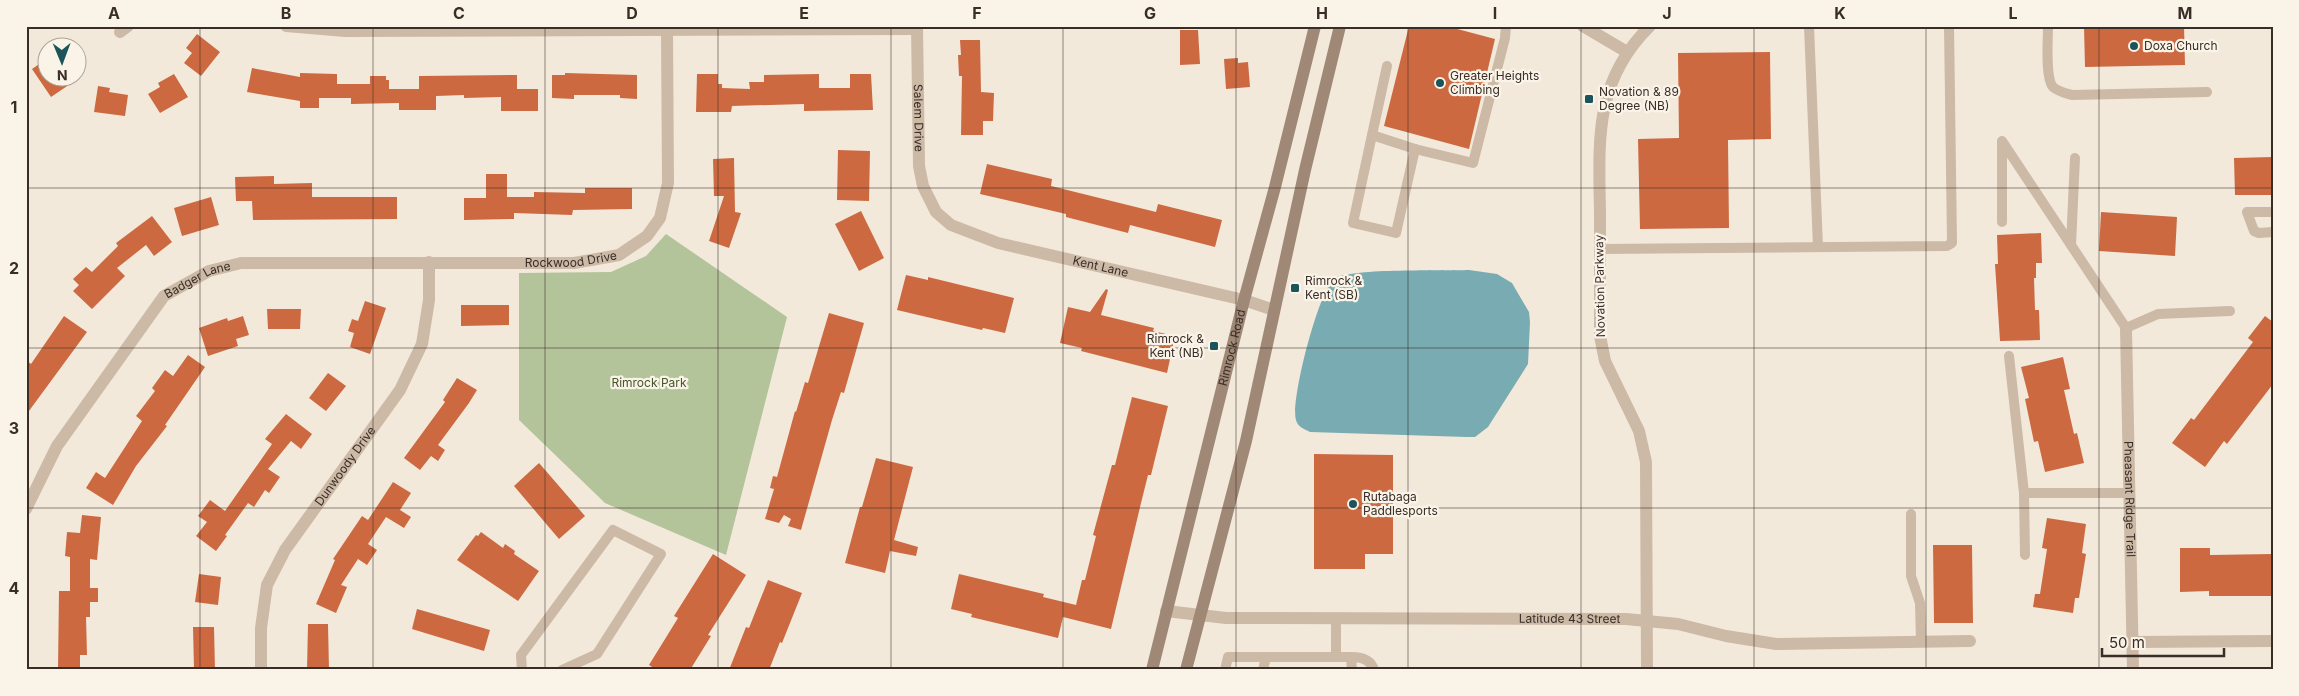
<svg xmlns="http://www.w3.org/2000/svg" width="2299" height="696" viewBox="0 0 2299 696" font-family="Inter,sans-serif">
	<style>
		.green { fill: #b3c39a }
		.water { fill: #78acb2 }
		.building { fill: #cc6940 }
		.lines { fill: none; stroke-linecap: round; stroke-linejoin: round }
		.lane { stroke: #ccb9a6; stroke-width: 10 }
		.street { stroke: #ccb9a6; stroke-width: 12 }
		.secondary { stroke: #a08877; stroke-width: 12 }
		.grid { fill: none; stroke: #382d27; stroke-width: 1; stroke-opacity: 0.55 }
		.poi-dot { fill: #1b545b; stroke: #faf3e8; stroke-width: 2 }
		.labels { text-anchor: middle; stroke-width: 4.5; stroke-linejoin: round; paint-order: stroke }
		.poi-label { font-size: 12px; fill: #382d27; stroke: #faf3e8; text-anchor: start }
		.street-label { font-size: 12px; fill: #382d27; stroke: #faf3e8 }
		.park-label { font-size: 12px; fill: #44572a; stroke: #faf3e8 }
		.neatline { fill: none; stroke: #382d27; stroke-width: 2 }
		.grid-label { font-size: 16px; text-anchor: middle; font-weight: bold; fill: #382d27 }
	</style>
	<rect width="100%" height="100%" fill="#f3e9db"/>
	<!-- green -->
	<path class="green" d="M666 234 787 317 726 555 605 503 519 420V273L611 272 646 256Z"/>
	<!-- water -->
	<path class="water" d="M1469 270 1497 274 1512 283 1529 312 1530 322 1528 364 1488 427 1475 437H1466L1310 432C1304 429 1297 426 1296 420 1290 402 1319 288 1335 278 1354 268 1443 271 1469 270Z"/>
	<!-- building -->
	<g class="building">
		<path d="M1409 26H1446L1495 39 1469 149 1384 126Z"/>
		<path d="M2084 26H2184L2185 65 2085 67Z"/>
		<path d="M1180 30H1198L1200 64 1180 65Z"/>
		<path d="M197 34 220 52 201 76 184 63 192 53 186 48Z"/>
		<path d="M960 40H980L981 92 994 93 993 121H983V135H961L962 76H959L958 55H961Z"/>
		<path d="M1770 52 1771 139 1728 140 1729 228 1640 229 1638 139 1679 138 1678 53Z"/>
		<path d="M48 58V78H79L51 97 32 69Z"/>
		<path d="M1238 58V63L1248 62 1250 87 1226 89 1224 59Z"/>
		<path d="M252 68 300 77V73L337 74V84H370V76H386V80H389V89H419V76L517 75V89H538V111H501V97L464 98V95L436 96V110H399V103L351 104V98H319V108H300V101L247 92Z"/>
		<path d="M565 73 637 75V99L620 98V95H574V99L552 98V75H565Z"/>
		<path d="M174 74 188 97 160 113 148 94 160 87 158 83Z"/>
		<path d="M697 74H718V84H722V88L750 89 749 82H764V75L819 74V88H850V74H871L873 110 804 111V104L732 106 731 112H696Z"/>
		<path d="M98 86 110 88 109 92 128 95 125 116 94 112Z"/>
		<path d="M838 150 870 151 869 201 837 200Z"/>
		<path d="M2273 157V195H2235L2234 158Z"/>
		<path d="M734 158 735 212 741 213 729 248 709 241 724 196H714L713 159Z"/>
		<path d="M987 164 1052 179 1051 186 1156 212 1158 204 1222 220 1215 247 1130 225 1128 233 1066 217V214L980 194Z"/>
		<path d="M486 174H507V197H534V192L585 193V188H632V209L573 210 572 215 514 213V219L464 220V198H486Z"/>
		<path d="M274 176V184L312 183V197H397V219L253 220 252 201H236L235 177Z"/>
		<path d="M211 197 219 225 182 236 174 208Z"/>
		<path d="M861 211 884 258 859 271 835 224Z"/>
		<path d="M2101 212 2177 217 2175 256 2099 251Z"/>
		<path d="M152 216 172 242 154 256 146 245 117 268 125 276 92 309 73 291 79 285 73 279 86 267 92 272 118 246 116 243Z"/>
		<path d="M2041 233 2042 263H2036V278H2034L2035 310H2039L2040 340 2000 341 1995 264H1998L1997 235Z"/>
		<path d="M906 275 928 280V277L1014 298 1005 333 983 328 982 330 897 310Z"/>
		<path d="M1106 289 1108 290 1101 315 1154 328 1153 331 1175 336 1167 373 1081 351 1082 348 1060 343 1068 307 1090 312Z"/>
		<path d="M365 301 386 308 370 354 350 347 354 333 348 331 352 319 358 321Z"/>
		<path d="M461 305H509V325L461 326Z"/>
		<path d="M267 309H301L300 329H268Z"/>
		<path d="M829 313 864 323 844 393 841 392 832 420 801 530 788 526 791 519 784 515 779 523 765 519 774 489 770 488 773 476 777 477 795 411 796 412 805 382 808 383Z"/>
		<path d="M64 316 87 332 26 415V360L31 364Z"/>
		<path d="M243 316 249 335 236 339 238 346 208 356 199 328 227 318 228 321Z"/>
		<path d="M2265 316 2273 322V384L2227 444 2224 441 2205 467 2172 443 2191 418 2194 420 2253 342 2248 338Z"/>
		<path d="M188 355 205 367 165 425 167 426 136 466 113 505 86 488 96 472 105 478 142 421 136 416 155 391 152 388 165 370 173 376Z"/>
		<path d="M2063 357 2070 389 2064 390 2074 434 2077 433 2084 463 2045 472 2038 441 2034 442 2025 399 2029 398 2021 367Z"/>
		<path d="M328 373 346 386 326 411 309 398Z"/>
		<path d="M457 378 477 390 469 403 438 445 445 450 438 461 431 456 420 470 404 458 445 402 443 400Z"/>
		<path d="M1132 397 1168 406 1151 475H1148L1141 503 1111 629 1063 617 1058 638 971 617 972 614 951 609 959 574 1044 594 1043 597 1076 605 1082 580H1085L1096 536 1093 535 1112 465H1115Z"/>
		<path d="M286 414 312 434 301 449 291 441 268 469 280 477 269 493 265 490 254 507 248 503 225 535 227 536 216 551 196 536 207 522 198 516 210 500 225 511 272 444 265 439Z"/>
		<path d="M1314 454 1393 455V554H1365V569H1314Z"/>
		<path d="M876 458 913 467 894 540 918 547 916 556 890 551 885 573 845 563 860 507H862Z"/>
		<path d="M539 463 585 516 559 539 514 486Z"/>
		<path d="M393 482 411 493 400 510 411 517 404 528 386 517 368 544 377 550 367 565 358 559 341 585 347 587 336 613 316 604 335 560 333 559 362 516 368 520Z"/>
		<path d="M82 515 101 517 97 560 90 559V588H98V602H90V617H86L87 655H80V670H58L59 591H70V557L65 556 67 532 80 533Z"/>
		<path d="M2047 518 2086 524 2082 553 2086 554 2079 598H2075L2073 613 2033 607 2035 594H2040L2047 549 2042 548Z"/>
		<path d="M481 532 503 548 505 544 515 551 514 554 539 571 518 601 457 560 476 535 478 536Z"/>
		<path d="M1933 545H1972L1973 623H1934Z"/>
		<path d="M2180 548H2210V555L2273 554V596H2209V591L2180 592Z"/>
		<path d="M713 554 746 575 708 635 711 636 690 670H657L649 665 678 618 674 616Z"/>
		<path d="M199 574 221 577 218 605 195 602Z"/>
		<path d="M768 580 802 593 782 643 780 642 769 670H729L746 627 749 628Z"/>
		<path d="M417 609 490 630 484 651 412 629Z"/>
		<path d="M308 624H328L329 670H307Z"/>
		<path d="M193 627H214L215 670H194Z"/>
	</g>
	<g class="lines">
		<!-- lane -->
		<g class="lane">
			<path d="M1809 26 1818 247"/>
			<path d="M2048 26C2048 40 2045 78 2053 87 2059 92 2065 93 2072 95L2207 92"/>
			<path d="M1387 66 1372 135 1415 149 1473 163 1505 38 1506 26"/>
			<path d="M1372 135 1353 223 1396 233 1415 149"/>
			<path d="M2273 212H2247L2254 231 2259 233 2273 232"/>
			<path d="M2002 222V141L2126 328 2158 314 2230 311"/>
			<path d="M2071 245 2075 158"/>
			<path d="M1600 249 1947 246 1952 243 1949 26"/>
			<path d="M2009 356 2024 493 2025 555"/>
			<path d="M2024 493H2130"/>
			<path d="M1911 514V576L1920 603 1921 642"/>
			<path d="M1336 657H1351L1352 670"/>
			<path d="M1351 657C1361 657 1371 659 1374 670"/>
			<path d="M522 670 521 655 613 530 661 554 597 654 562 670"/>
			<path d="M1225 670 1228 657H1266"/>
			<path d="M1263 670 1266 657H1336V619"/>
		</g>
		<!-- street -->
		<g class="street">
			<path d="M286 26 345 31 917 29"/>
			<path id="s1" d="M917 26 919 166 923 186 936 212 951 225 998 243 1244 300 1274 310"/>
			<path d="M1583 26 1627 52"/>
			<path d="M120 32 128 26"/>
			<path id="s2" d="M2126 328 2133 670"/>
			<path id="s3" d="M26 509 57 446 164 296 209 271 241 263H574L619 255 647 236 660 218 668 183 667 31"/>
			<path id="s4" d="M1166 611 1226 618 1626 619 1678 624 1726 636 1776 644 1970 641"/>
			<path d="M2133 642 2273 641"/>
			<path id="s5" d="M261 670V628L267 585 285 550 400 390 422 344 429 300V262"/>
			<path d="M1647 670 1646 462 1639 431 1605 361 1600 336C1600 296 1600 255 1600 214 1599 142 1593 82 1650 26"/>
		</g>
		<!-- secondary -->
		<g class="secondary">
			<path id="s6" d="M1152 670 1244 300 1275 187 1315 26"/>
			<path d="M1186 670 1246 441 1305 170 1340 26"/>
		</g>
	</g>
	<!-- grid -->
	<path class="grid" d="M200 26V670M373 26V670M545 26V670M718 26V670M891 26V670M1063 26V670M1236 26V670M1408 26V670M1581 26V670M1754 26V670M1926 26V670M2099 26V670M26 188H2273M26 348H2273M26 508H2273"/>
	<!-- markers -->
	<g class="poi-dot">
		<circle cx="2134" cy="46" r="5"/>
		<circle cx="1440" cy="83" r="5"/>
		<rect x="1584" y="94" width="10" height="10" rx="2.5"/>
		<rect x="1290" y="283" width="10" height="10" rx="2.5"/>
		<rect x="1209" y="341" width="10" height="10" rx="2.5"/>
		<circle cx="1353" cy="504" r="5"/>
	</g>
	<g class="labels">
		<!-- poi labels -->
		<g class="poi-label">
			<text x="2144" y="50">Doxa Church</text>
			<text x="1450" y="80">Greater Heights<tspan x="1450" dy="14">Climbing</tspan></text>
			<text x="1599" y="96">Novation &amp; 89<tspan x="1599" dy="14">Degree (NB)</tspan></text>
			<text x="1305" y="285">Rimrock &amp;<tspan x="1305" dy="14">Kent (SB)</tspan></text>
			<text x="1204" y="343" text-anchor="end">Rimrock &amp;<tspan x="1204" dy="14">Kent (NB)</tspan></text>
			<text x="1363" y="501">Rutabaga<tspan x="1363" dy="14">Paddlesports</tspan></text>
		</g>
		<!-- street labels -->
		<g class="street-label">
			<text dy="4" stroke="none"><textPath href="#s1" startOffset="92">Salem Drive</textPath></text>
			<text dy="4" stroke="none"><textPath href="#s3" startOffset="669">Rockwood Drive</textPath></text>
			<text dy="4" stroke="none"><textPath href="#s1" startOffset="365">Kent Lane</textPath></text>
			<text dy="4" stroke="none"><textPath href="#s3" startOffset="292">Badger Lane</textPath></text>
			<text transform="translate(1600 286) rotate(-91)" y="4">Novation Parkway</text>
			<text dy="4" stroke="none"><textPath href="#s6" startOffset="332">Rimrock Road</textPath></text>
			<text dy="4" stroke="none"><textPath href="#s5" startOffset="228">Dunwoody Drive</textPath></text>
			<text dy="4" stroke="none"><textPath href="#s2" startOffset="171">Pheasant Ridge Trail</textPath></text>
			<text dy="4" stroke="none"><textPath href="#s4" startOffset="404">Latitude 43 Street</textPath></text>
		</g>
		<!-- park labels -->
		<g class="park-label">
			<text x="649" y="387">Rimrock Park</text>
		</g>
	</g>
	<!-- border -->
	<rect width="2299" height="696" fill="none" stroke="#faf3e8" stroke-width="55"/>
	<!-- north arrow -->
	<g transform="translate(62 62) rotate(179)"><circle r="24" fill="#faf3e8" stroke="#aca49b"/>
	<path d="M0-4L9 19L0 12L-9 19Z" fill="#1b545b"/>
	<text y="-8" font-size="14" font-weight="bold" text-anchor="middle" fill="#382d27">N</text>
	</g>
	<!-- scale -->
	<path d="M2102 648v8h122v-8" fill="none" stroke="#382d27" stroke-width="2.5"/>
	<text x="2109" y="648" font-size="15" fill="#382d27" stroke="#faf3e8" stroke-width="4" paint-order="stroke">50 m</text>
	<rect x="28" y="28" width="2244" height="640" class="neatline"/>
	<g class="grid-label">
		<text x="114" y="19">A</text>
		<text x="286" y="19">B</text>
		<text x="459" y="19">C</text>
		<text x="632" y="19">D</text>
		<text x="804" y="19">E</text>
		<text x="977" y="19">F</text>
		<text x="1150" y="19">G</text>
		<text x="1322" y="19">H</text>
		<text x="1495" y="19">I</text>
		<text x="1667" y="19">J</text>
		<text x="1840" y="19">K</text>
		<text x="2013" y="19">L</text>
		<text x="2185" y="19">M</text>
		<text x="14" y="113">1</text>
		<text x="14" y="274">2</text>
		<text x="14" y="434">3</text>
		<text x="14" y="594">4</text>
	</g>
</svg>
